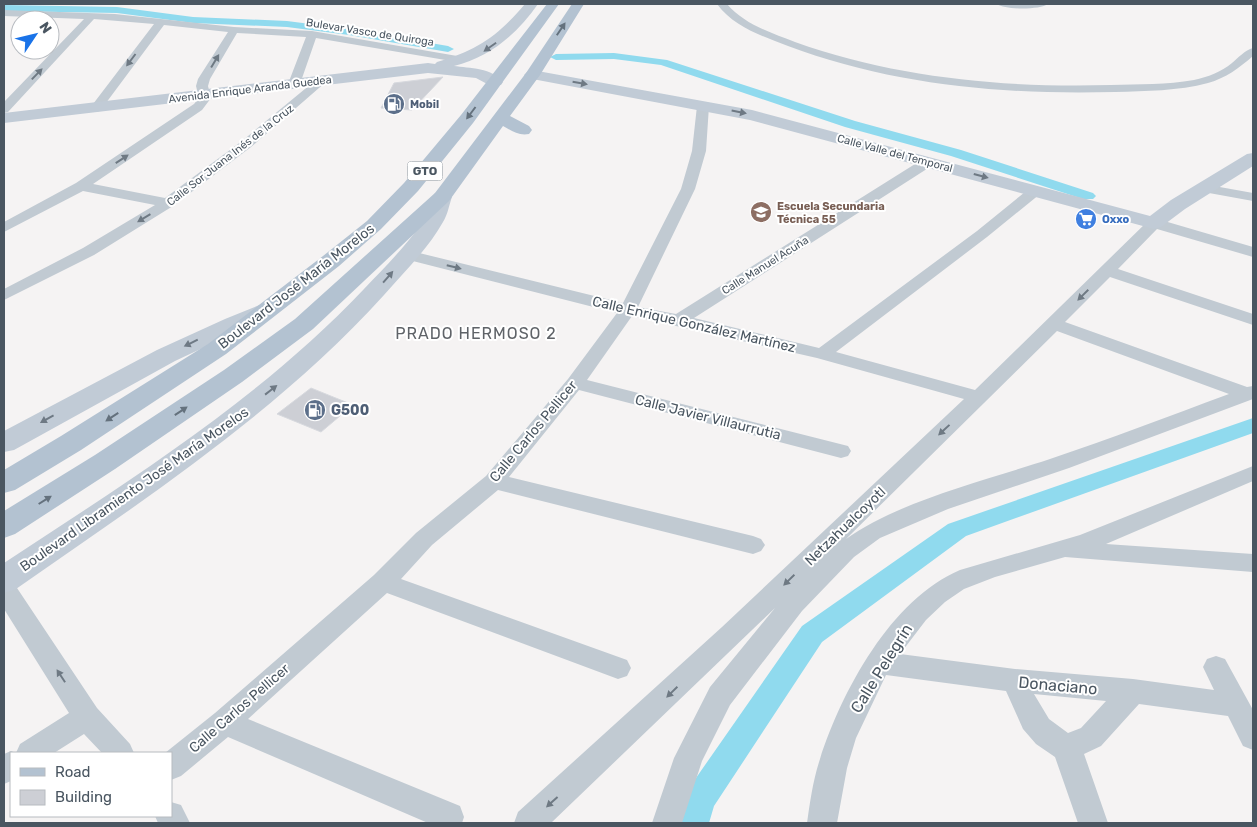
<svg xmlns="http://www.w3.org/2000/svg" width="1257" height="827" viewBox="0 0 1257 827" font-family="Rubik,sans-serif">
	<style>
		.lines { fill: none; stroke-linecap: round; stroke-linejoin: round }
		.canal { fill: #90daee; fill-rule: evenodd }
		.building { fill: #cdcfd5; stroke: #d7d9de }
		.street { fill: #c1cad2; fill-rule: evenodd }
		.secondary { fill: #c1cbd6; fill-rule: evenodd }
		.primary { fill: #b3c2d1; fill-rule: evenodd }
		.oneway { fill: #64717d }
		.oneway2 { fill: #6e7984 }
		.oneway3 { fill: #6e7983 }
		.labels { text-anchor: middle; stroke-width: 4; stroke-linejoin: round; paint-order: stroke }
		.far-street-label { font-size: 11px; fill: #4a5661; stroke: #fff }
		.far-service-label { font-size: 11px; font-weight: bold; fill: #4e5e75; stroke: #fff; text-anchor: start }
		.far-education-label { font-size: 11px; font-weight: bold; fill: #785e54; stroke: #fff; text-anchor: start }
		.far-shop-label { font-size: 11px; font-weight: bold; fill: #366cbe; stroke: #fff; text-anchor: start }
		.shield { fill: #fff; stroke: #808990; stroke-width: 1 }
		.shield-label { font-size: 12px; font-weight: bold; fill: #4a5661 }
		.street-label { font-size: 14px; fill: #4a5661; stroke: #fff }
		.service-label { font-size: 14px; font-weight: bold; fill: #4e5e75; stroke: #fff; text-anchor: start }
		.quarter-label { font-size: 16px; letter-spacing: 1px; fill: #5f6368; stroke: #fff }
		.near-street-label { font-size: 16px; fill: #4a5661; stroke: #fff }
	</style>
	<rect width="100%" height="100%" fill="#f5f3f3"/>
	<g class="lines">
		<!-- canal -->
		<g class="canal">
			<path d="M4 5 117 7 193 17 287 21 349 29 448 46 454 49 448 52 349 35 287 27 193 23 117 13 4 11Z"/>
			<path d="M614 53 667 60 855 121 961 150 1093 193 1096 196 1093 199H1083L951 156 845 127 661 65 614 59 556 60 550 57 556 54Z"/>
			<path d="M1253 418V433L966 536 822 642 714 806 709 823H677L689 788 802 626 948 524Z"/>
		</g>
	</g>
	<!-- building -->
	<g class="building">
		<path d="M443 77 412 110 381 108 394 83Z"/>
		<path d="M311 388 353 405 321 432 277 414Z"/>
	</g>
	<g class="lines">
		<!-- street -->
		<g class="street">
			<path d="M717 4H727C744 24 771 33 795 42 896 78 1005 88 1111 85 1139 84 1167 85 1194 80 1208 77 1221 72 1232 63 1238 58 1245 50 1253 48V56C1239 68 1226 78 1208 83 1178 91 1146 91 1115 92 1004 95 892 85 788 46 762 36 734 27 717 4Z"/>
			<path d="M997 4H1048C1040 10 1005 10 997 4Z"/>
			<path d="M4 10 115 14 234 27 312 31 463 57 468 60 463 63 316 38 300 84 294 87 288 84 306 37 237 33 210 79 208 86 211 98 202 110 93 184 165 198 242 141 317 79 321 78 327 81 251 147 173 206 94 255 4 300V289L83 248 155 205 83 191 4 232V222L76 183 194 104 199 98 196 86 198 79 228 32 164 25 100 111 96 112 90 108 154 24 94 19 8 112 4 113V102L84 19 4 16Z"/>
			<path d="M703 102 709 106 706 151 695 189 638 307 676 314 923 159H933L935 162 933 165 694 318 819 348 977 231 1030 188H1040L1042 191 1040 194 987 237 836 352 975 390 1149 220 1154 218 1253 247V257L1157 229 1118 269 1253 314V325L1110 277 1065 322 1247 387 1253 386V399L1069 468 948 509 880 538 854 557 802 611 730 705 702 761 682 823H652L674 758 710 687 775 608 551 823H514L518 812 722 627 964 399 817 358 632 316 587 380 848 446 851 451 848 456 841 458 579 390 509 477 753 536 761 539 765 545 761 551 753 554 498 490 432 545 401 579 627 660 631 668 627 676 618 679 387 593 248 719 460 806 464 817 462 823H428L228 737 181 776 171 780V753H165L215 713 374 575 416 533 486 476 568 379 617 313 401 258 399 255 401 252 407 250 623 303 681 189 692 151 697 106ZM1057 331 1229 394C1169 416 1110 439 1050 459 987 480 899 501 846 539Z"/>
			<path d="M1203 184 1253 193V201L1198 191 1196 188 1198 185Z"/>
			<path d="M1253 466V481L1106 544 1253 554V572L1065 557 995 577 964 589 945 602 926 620 900 654 1015 669 1133 679 1214 690 1203 667 1207 659 1216 656 1225 659 1253 710V750L1243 746 1228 716 1139 704 1101 746 1084 754 1108 823H1078L1055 757 1036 744 1023 729 1006 691 886 675 856 738 847 768 837 823H807C810 802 813 780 820 759 842 691 891 599 960 570L1080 535ZM1034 694 1106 701 1081 728 1068 733 1049 719Z"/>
			<path d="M4 579 13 582 97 708 130 744 134 753H102L84 734 54 753H11V781L4 784V754L11 751 16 753 20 744 69 713 4 609Z"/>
			<path d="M171 802 181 805 190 823H158L155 816H171Z"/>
		</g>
		<!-- secondary -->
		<g class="secondary">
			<path d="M525 4H538C517 34 490 57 454 66 469 68 493 68 503 82L501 85H489L476 78 428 73 4 123V113L428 63 435 64 437 62C477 51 499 35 525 4Z"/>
			<path d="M532 70 752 110 1150 216 1171 200 1247 154 1253 153V166L1185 209 1161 227 1154 229 750 120 527 78 524 75 527 72Z"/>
			<path d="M442 191 449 193 452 197C449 205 448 214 443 222 428 249 404 272 384 295 277 413 145 499 16 589L4 593V563C130 480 259 400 364 289 383 269 403 249 419 227 427 216 428 203 435 193Z"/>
			<path d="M267 302 275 304 279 309 275 314 175 361 14 450 4 452V431L157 350 225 319Z"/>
		</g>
		<!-- primary -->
		<g class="primary">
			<path d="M547 4H559L473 123 418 191 381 229 339 266 226 354 81 450 15 490 4 493V470L61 436 208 344 323 256 367 221 404 183 461 115Z"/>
			<path d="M572 4H584L540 75 510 116 529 126 532 130 529 134C519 136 512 131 503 126L449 201 313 329 242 382 115 469 15 534 4 538V511L95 455 224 370 295 319 435 193 526 73Z"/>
		</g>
	</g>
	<!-- one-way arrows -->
	<defs><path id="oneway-solid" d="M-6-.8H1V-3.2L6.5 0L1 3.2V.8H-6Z" transform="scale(1.25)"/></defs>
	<g class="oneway">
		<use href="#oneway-solid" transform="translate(561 29) rotate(-56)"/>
		<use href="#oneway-solid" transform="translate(471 113) rotate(127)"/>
		<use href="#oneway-solid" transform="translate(181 411) rotate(-34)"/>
		<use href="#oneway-solid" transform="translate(112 417) rotate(147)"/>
		<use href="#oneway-solid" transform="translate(45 500) rotate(-32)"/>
	</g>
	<g class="oneway2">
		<use href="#oneway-solid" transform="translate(490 47) rotate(145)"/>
		<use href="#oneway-solid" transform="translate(580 83) rotate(10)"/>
		<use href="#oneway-solid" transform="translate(739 112) rotate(11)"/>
		<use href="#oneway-solid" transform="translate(981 176) rotate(15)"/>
		<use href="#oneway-solid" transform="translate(388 277) rotate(-49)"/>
		<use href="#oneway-solid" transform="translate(191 343) rotate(154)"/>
		<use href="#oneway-solid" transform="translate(271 390) rotate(-38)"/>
		<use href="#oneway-solid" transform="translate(47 419) rotate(151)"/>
	</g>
	<g class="oneway3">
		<use href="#oneway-solid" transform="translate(131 60) rotate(127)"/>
		<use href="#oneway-solid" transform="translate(215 61) rotate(-59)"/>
		<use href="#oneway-solid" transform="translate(37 74) rotate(-46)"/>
		<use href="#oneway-solid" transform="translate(122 159) rotate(-33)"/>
		<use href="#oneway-solid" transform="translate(144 218) rotate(149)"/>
		<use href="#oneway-solid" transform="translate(454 267) rotate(14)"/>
		<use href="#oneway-solid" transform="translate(1083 295) rotate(135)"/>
		<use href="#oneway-solid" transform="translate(944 430) rotate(137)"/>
		<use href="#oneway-solid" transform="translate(789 580) rotate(136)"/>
		<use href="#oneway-solid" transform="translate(61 676) rotate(-123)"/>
		<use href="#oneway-solid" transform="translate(672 692) rotate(136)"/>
		<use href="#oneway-solid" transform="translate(552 802) rotate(138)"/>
	</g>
	<!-- icons -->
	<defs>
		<g id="fuel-disc" transform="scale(1.125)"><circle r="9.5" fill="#5c6f8a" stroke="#fff"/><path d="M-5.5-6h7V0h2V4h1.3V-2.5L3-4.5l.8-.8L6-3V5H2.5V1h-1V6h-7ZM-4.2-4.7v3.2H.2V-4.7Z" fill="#fff"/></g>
		<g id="school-disc" transform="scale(1.125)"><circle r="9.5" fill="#8d6e63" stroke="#fff"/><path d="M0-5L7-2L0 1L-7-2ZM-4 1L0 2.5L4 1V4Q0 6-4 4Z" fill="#fff"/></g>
		<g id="supermarket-disc" transform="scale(1.125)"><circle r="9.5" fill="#3f7fe0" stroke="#fff"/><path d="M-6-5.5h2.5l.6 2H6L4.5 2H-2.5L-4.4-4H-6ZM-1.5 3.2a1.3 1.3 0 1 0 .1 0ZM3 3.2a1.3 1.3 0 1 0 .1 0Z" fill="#fff"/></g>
	</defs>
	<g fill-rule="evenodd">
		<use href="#fuel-disc" x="394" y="104"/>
		<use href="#school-disc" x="761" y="212"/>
		<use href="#supermarket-disc" x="1086" y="219"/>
		<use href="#fuel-disc" x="315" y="410"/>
	</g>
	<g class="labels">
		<!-- far-street labels -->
		<g class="far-street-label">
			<text transform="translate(370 32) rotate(9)" y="4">Bulevar Vasco de Quiroga</text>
			<text transform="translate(250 89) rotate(-7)" y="4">Avenida Enrique Aranda Guedea</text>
			<text transform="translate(895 153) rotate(15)" y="4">Calle Valle del Temporal</text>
			<text transform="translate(230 155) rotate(-38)" y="4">Calle Sor Juana Inés de la Cruz</text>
			<text transform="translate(765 265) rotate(-32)" y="4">Calle Manuel Acuña</text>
		</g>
		<!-- far-service labels -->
		<g class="far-service-label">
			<text x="410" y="108">Mobil</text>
		</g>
		<!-- far-education labels -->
		<g class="far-education-label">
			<text x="777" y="210">Escuela Secundaria<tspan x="777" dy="13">Técnica 55</tspan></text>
		</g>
		<!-- far-shop labels -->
		<g class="far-shop-label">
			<text x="1102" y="223">Oxxo</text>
		</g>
		<!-- shield labels -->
		<rect class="shield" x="407.5" y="161.5" width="35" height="19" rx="4"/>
		<g class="shield-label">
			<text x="425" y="175">GTO</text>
		</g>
		<!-- street labels -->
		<g class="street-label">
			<text transform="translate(296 286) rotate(-38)" y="5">Boulevard José María Morelos</text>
			<text transform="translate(694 324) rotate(13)" y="5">Calle Enrique González Martínez</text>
			<text transform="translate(708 417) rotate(14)" y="5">Calle Javier Villaurrutia</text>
			<text transform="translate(533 431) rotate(-50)" y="5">Calle Carlos Pellicer</text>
			<text transform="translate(134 489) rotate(-35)" y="5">Boulevard Libramiento José María Morelos</text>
			<text transform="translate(845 526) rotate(-44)" y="5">Netzahualcoyotl</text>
			<text transform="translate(239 708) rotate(-41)" y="5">Calle Carlos Pellicer</text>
		</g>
		<!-- service labels -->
		<g class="service-label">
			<text x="331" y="415">G500</text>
		</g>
		<!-- quarter labels -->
		<g class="quarter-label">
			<text x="476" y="339">PRADO HERMOSO 2</text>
		</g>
		<!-- near-street labels -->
		<g class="near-street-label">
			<text transform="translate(881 668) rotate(-58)" y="6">Calle Pelegrín</text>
			<text transform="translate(1058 685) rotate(5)" y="6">Donaciano</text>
		</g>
	</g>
	<!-- border -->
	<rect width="1257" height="827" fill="none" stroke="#4a5661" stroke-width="10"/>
	<!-- legend -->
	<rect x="10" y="752" width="162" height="65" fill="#ffffff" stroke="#b7bbc0"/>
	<rect x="20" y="768" width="25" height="8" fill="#b3c2d1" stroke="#b7bbc0"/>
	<text x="55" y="777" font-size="15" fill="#4a5661">Road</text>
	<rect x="20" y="790" width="25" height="15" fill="#cdcfd5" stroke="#b7bbc0"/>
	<text x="55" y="802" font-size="15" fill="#4a5661">Building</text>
	<!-- north arrow -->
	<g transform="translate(35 35) rotate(55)"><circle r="24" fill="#ffffff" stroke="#b7bbc0"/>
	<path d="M0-4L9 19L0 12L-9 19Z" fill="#1a73e8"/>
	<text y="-8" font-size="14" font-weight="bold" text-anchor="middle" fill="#4a5661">N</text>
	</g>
</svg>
